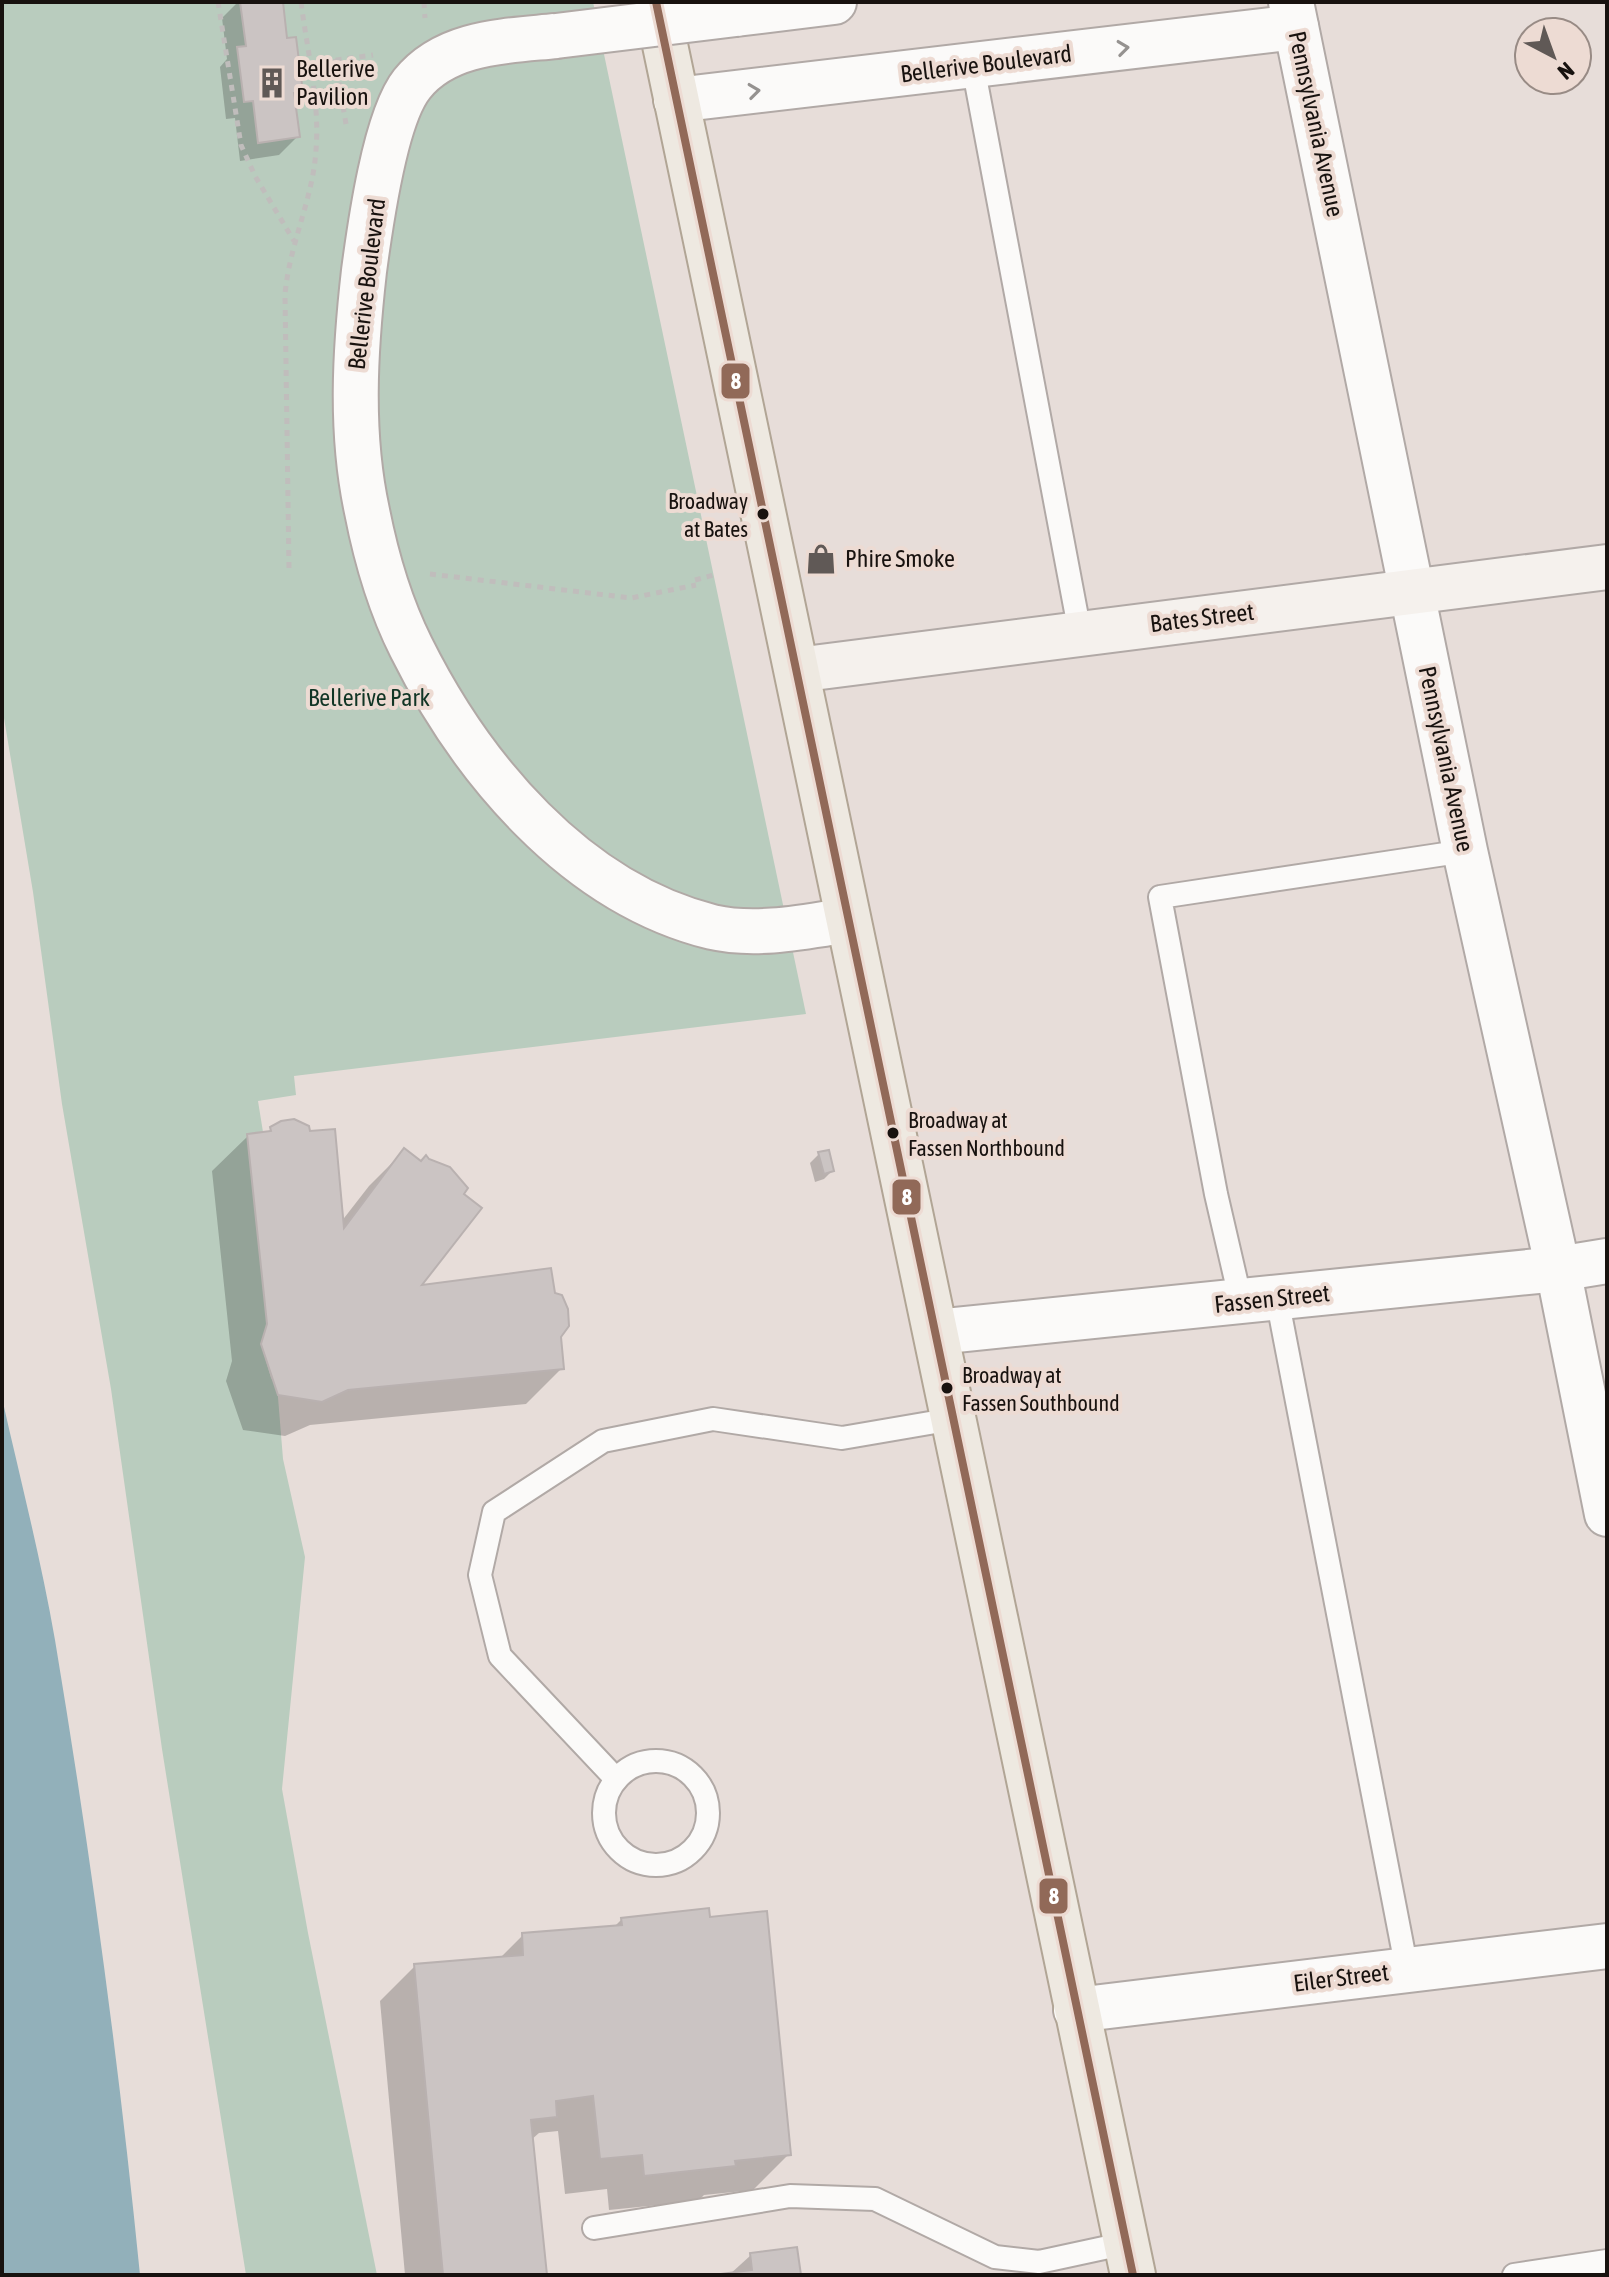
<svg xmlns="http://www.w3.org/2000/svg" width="1609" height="2277" viewBox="0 0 1609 2277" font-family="'Asap Condensed',sans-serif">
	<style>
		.green { fill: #b9ccbe }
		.water { fill: #92b0ba }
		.shadow { fill: #0003 }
		.building { fill: #cbc4c3; stroke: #b9b1b0; stroke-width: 2 }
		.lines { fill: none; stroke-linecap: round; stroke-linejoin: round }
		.lane-casing { stroke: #b1a9a6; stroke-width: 26 }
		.street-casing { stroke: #b1a9a6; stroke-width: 48 }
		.secondary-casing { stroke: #b1a9a6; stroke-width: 48 }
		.primary-casing { stroke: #b1a595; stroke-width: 48 }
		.path { stroke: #c0bdbc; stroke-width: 5; stroke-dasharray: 6 6; stroke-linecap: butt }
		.lane { stroke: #fbfaf9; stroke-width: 22 }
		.street { stroke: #fbfaf9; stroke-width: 44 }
		.secondary { stroke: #f5f1ed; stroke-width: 44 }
		.primary { stroke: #eee9e1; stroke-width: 44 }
		.street-bridge-casing { stroke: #b1a9a6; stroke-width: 48; stroke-linecap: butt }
		.street-bridge { stroke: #fbfaf9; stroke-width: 44 }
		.bus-1-casing { stroke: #eddbd3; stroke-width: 14 }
		.bus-1 { stroke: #916958; stroke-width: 8 }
		.oneway { stroke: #959290 }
		.bus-dot { fill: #18120f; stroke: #eddbd3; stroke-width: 3 }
		.labels { text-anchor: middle; stroke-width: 8; stroke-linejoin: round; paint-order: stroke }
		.bus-label { font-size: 22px; fill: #18120f; stroke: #eddbd3; text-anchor: start }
		.street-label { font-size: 24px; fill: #18120f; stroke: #eddbd3 }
		.poi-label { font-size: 24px; fill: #18120f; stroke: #eddbd3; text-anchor: start }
		.park-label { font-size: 24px; fill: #113525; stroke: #eddbd3 }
		.line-badge { stroke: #eddbd3; stroke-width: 3 }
		.badge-label { font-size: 22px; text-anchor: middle; font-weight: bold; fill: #fff }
	</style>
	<rect width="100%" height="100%" fill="#e7ddd9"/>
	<!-- green -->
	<path class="green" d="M2 2H593L806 1014 294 1076 296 1095 258 1101 263 1132 247 1134 267 1324 261 1344 271 1378 277 1385 283 1459 305 1557 282 1789 308 1933 377 2275H246L162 1749 111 1389 62 1104 33 892 2 706Z"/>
	<!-- water -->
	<path class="water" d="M2 1398C20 1478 41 1559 55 1640 90 1850 119 2063 140 2275H2Z"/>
	<!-- shadow -->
	<g class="shadow">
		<path d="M238 2H280L285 40 301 92 293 101 297 137 279 155 240 161 235 118 226 119 220 67 227 59 222 18Z"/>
		<path d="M271 1129 341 1222 369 1186 404 1151 417 1288 559 1337 562 1368 526 1404 310 1425 285 1436 243 1430 226 1381 232 1361 212 1171 248 1136 266 1134Z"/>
		<path d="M819 1154 832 1171 824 1179 815 1182 810 1163Z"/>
		<path d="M622 1919 789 2154 753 2190 704 2195 698 2201 609 2210 607 2189 565 2194 558 2131 539 2133 531 2140 545 2275H405L380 2001 415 1966 499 1959 523 1935 614 1927Z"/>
		<path d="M751 2255 799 2275H729Z"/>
	</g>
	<!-- building -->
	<g class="building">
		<path d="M240 2H283L287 38 296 37 303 93H294L300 137 258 143 253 101 244 102 237 47 246 46Z"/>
		<path d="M294 1119 309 1126 310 1131 335 1129 344 1228 404 1148 421 1161 426 1155 429 1159 450 1167 468 1188 464 1194 482 1208 422 1285 551 1268 555 1293 562 1295 568 1309 569 1326 561 1337 564 1369 348 1390 322 1402 278 1395 261 1344 267 1324 247 1134 271 1131 270 1127 281 1121Z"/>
		<path d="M829 1150 834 1171 824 1174 818 1152Z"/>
		<path d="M709 1908 710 1917 767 1911 791 2155 735 2161 736 2166 644 2176 642 2155 600 2159 593 2096 556 2101 557 2117 531 2120 547 2275H443L414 1964 523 1955 522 1933 622 1925 621 1918Z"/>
		<path d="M797 2247 801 2275H713L752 2270 750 2253Z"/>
	</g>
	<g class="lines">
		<!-- lane casing -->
		<g class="lane-casing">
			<g id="lane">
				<path d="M973 66 1080 633"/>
				<path d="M1277 1298 1407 1970"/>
				<path d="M1241 1302 1216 1194 1160 897 1465 851"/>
				<circle cx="656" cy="1813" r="52"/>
				<path d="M616 1779 500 1656 480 1575 494 1512 603 1441 713 1419 842 1438 953 1419"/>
				<path d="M594 2228 790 2196 875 2199 995 2257 1039 2262 1127 2243"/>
				<path d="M1514 2275 1607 2261"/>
			</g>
		</g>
		<!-- street casing -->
		<g class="street-casing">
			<g id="street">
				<path d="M1291 2 1465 851 1558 1269 1607 1514"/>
				<path d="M736 14 834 2"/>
				<path d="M556 36C507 41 446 41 412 84 385 118 370 226 364 271 355 350 350 433 367 511 376 557 390 605 411 647 471 768 575 893 712 927 756 937 804 927 848 920"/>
				<path d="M676 100 1296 27"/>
				<path d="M936 1332 1558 1269 1607 1261"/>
				<path d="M1076 2010 1607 1946"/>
			</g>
		</g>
		<!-- secondary casing -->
		<g class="secondary-casing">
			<path id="secondary" d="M797 670 1607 567"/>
		</g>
		<!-- primary casing -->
		<g class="primary-casing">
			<path id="primary" d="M656 2 1133 2275"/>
		</g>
		<!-- path -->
		<g class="path">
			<path d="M218 2 241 145 255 176 294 241"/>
			<path d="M424 2 425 18"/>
			<path d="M335 59 346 124"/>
			<path d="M300 65 373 55"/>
			<path d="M289 568 285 295C289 245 313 199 316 150 320 101 307 50 301 2"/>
			<path d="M430 574 631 598 696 585"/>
			<path d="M695 580 714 575"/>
		</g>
		<!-- lane -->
		<use href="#lane" class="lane"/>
		<!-- street -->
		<use href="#street" class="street"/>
		<!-- secondary -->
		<use href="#secondary" class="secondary"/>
		<!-- primary -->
		<use href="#primary" class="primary"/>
		<!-- street-bridge casing -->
		<g class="street-bridge-casing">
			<path id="street-bridge" d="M556 36 736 14"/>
		</g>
		<!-- street-bridge -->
		<use href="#street-bridge" class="street-bridge"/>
		<!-- bus-1 casing -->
		<g class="bus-1-casing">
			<path id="bus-1" d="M656 2 1133 2275"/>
		</g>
		<!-- bus-1 -->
		<use href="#bus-1" class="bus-1"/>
	</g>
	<!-- one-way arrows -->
	<defs><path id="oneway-chevron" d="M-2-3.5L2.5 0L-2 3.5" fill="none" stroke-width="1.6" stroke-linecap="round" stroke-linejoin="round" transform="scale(2)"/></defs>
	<g class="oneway">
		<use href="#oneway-chevron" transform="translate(1123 48) rotate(-7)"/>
		<use href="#oneway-chevron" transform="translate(754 91) rotate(-7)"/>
	</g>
	<!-- icons -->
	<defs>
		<g id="building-bare" transform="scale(2.4)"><path d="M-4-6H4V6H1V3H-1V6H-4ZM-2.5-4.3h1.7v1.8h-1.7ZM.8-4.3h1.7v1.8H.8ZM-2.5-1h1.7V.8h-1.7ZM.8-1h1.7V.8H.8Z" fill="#605956" stroke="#eddbd3" stroke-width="2.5" paint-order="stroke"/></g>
		<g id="shop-bare" transform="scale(2.4)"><path d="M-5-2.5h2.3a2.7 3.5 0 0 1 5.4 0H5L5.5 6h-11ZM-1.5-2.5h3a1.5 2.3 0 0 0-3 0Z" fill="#605956" stroke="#eddbd3" stroke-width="2.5" paint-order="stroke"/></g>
	</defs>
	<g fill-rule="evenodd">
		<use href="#building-bare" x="272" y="83"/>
		<use href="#shop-bare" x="821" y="559"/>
	</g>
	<!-- markers -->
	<g class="bus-dot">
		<circle cx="763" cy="514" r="7"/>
		<circle cx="893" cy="1133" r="7"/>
		<circle cx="947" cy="1388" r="7"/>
	</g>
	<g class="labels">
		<!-- bus labels -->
		<g class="bus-label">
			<text x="748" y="509" text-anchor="end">Broadway<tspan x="748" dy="28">at Bates</tspan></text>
			<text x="908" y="1128">Broadway at<tspan x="908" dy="28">Fassen Northbound</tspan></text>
			<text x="962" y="1383">Broadway at<tspan x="962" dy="28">Fassen Southbound</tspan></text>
		</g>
		<!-- street labels -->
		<g class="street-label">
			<text transform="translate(986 64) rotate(-7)" y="8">Bellerive Boulevard</text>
			<text transform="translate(1316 124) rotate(78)" y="8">Pennsylvania Avenue</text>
			<text transform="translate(367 284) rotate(-83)" y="8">Bellerive Boulevard</text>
			<text transform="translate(1202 618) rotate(-7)" y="8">Bates Street</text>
			<text transform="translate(1446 759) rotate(78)" y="8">Pennsylvania Avenue</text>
			<text transform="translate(1272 1299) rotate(-6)" y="8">Fassen Street</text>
			<text transform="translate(1341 1978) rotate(-7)" y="8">Eiler Street</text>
		</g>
		<!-- poi labels -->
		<g class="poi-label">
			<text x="296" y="77">Bellerive<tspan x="296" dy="28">Pavilion</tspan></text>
			<text x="845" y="567">Phire Smoke</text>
		</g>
		<!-- park labels -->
		<g class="park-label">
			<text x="369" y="706">Bellerive Park</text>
		</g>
	</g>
	<g class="line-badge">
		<rect x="720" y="362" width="31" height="38" rx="8" fill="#916958"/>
		<rect x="891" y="1178" width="31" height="38" rx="8" fill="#916958"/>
		<rect x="1038" y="1877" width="31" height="38" rx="8" fill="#916958"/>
	</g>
	<g class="badge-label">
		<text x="736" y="389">8</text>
		<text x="907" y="1205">8</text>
		<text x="1054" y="1904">8</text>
	</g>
	<!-- border -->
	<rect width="1609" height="2277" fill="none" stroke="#18120f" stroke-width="8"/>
	<!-- north arrow -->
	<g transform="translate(1553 56) rotate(139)"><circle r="38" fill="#eddbd3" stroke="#988b85" stroke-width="2"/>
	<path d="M0-6L14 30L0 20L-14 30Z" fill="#605956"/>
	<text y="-12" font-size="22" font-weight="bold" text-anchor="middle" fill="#18120f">N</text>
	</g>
</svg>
